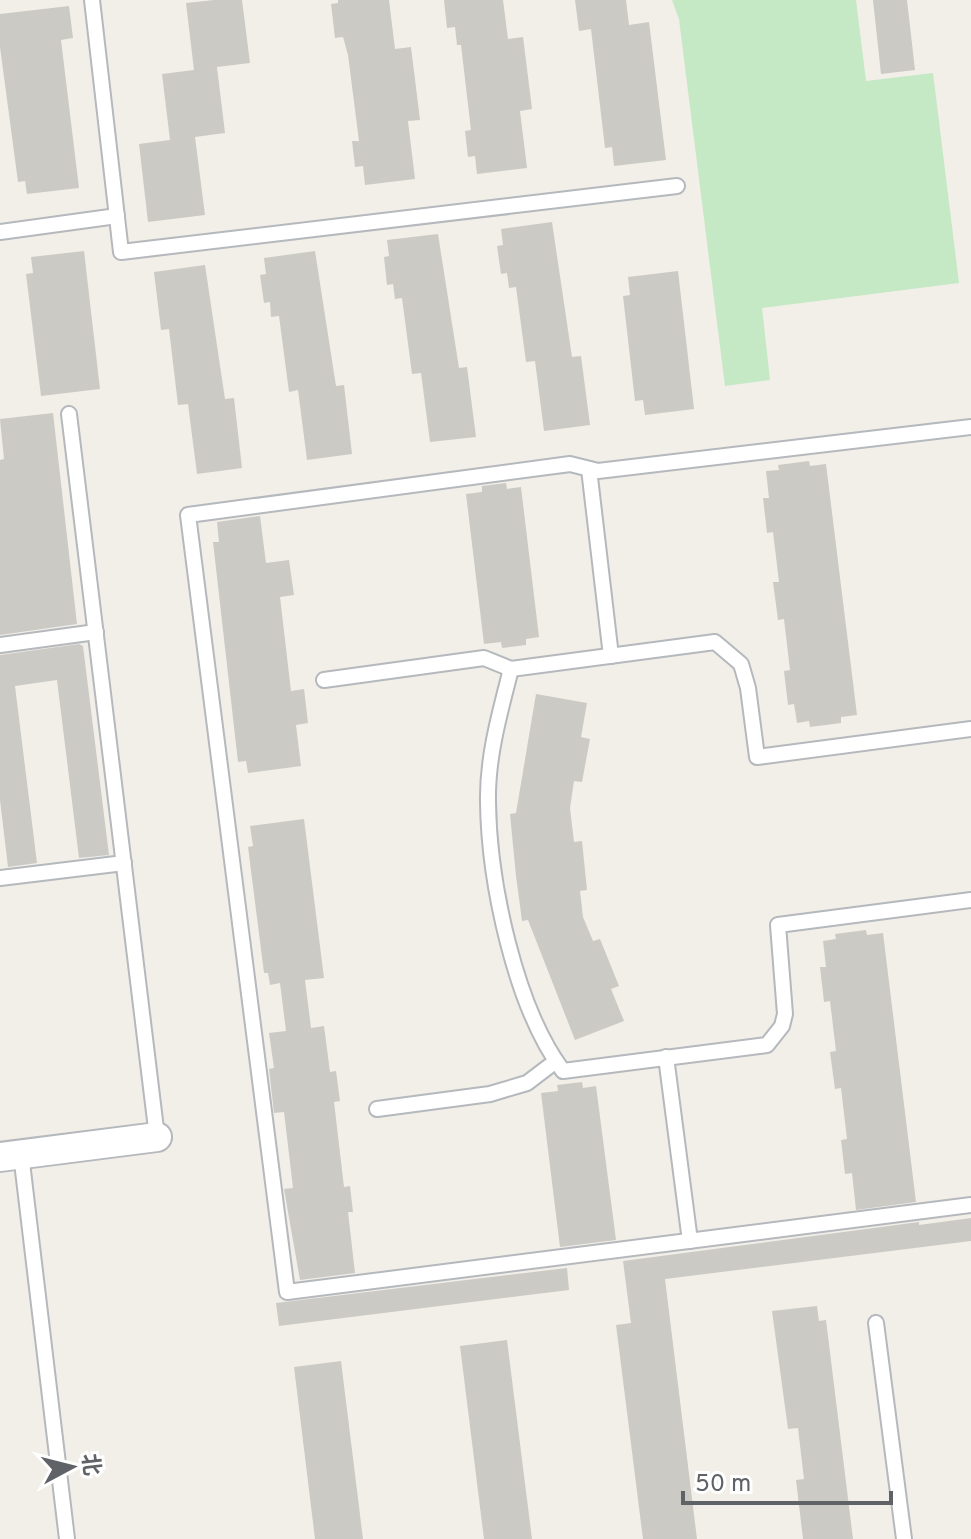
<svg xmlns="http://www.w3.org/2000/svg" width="971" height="1539" viewBox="0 0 971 1539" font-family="Overpass,'Noto Sans SC',sans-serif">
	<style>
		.green { fill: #c5e8c5 }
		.building { fill: #cccac5 }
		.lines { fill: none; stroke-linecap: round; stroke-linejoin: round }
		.lane-casing { stroke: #b5b8bc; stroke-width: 18 }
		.street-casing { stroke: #b5b8bc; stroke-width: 32 }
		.lane { stroke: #fff; stroke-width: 14 }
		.street { stroke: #fff; stroke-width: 28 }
	</style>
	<rect width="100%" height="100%" fill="#f1efe8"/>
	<!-- green -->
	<path class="green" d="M672 0H856L866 81 933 73 959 283 762 308 770 380 725 386 679 19Z"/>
	<!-- building -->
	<g class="building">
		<path d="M214 0H242L250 63 217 67 225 133 195 137 205 215 148 222 139 144 170 140 162 74 194 70 186 3Z"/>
		<path d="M338 0H389L395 49 411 47 420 120 408 121 415 179 365 185 363 166 355 167 352 141H359L348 55 343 37 335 38 331 4 338 3Z"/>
		<path d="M444 0H503L508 39 523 37 532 109 520 111 527 168 477 174 475 156 468 157 465 131 471 130 461 45H457L455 27 447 28Z"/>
		<path d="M575 0H626L629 25 649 22 666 160 614 166 612 147 605 148 591 29 579 31Z"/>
		<path d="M873 0H907L915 70 881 74Z"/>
		<path d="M69 6 73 38 61 40 79 188 27 194 25 181 18 182 0 47V14Z"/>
		<path d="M552 222 572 357 581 356 590 425 544 431 535 361 526 362 516 287 509 288 507 273 501 274 497 246 503 245 501 229Z"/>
		<path d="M438 234 459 368 467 367 476 437 430 442 421 373 412 374 402 298 395 299 393 284 387 285 384 257 389 256 387 240Z"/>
		<path d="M84 251 100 389 41 396 26 274 33 273 31 257Z"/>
		<path d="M315 251 336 386 344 385 352 454 307 460 298 390 289 392 279 316 271 317 270 302 264 303 260 275 266 274 264 258Z"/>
		<path d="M205 265 225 399 234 398 242 468 197 474 188 404 178 405 169 329 161 330 154 272Z"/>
		<path d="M678 271 694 409 645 415 643 400 635 401 623 296 630 295 628 277Z"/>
		<path d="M53 413 77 624 0 635V460L4 459 0 419Z"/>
		<path d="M809 461 810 466 826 464 857 715 841 717V723L810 727 809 721 797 723 794 704 788 705 784 671 790 670 784 619 778 620 773 582H779L773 532 767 533 763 498H769L766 471 779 470 778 465Z"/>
		<path d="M506 483 507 489 521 487 539 637 526 639V645L502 648 501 642 484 644 466 494 482 492V486Z"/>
		<path d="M260 516 266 563 289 560 294 595 280 597 291 691 304 689 308 723 296 725 301 766 248 773 246 761 238 762 213 542H219L217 522Z"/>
		<path d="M79 644 83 646 109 855 79 858 57 680 15 686 37 863 8 867 0 800V655Z"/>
		<path d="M536 694 587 703 581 737 590 739 582 782 574 781 570 808 574 842 582 841 587 890 580 891 583 917 593 941 600 939 619 986 611 989 624 1021 575 1040 528 920 522 921 516 876 510 814 516 813Z"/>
		<path d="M304 819 324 978 305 980 311 1028 324 1026 330 1072 336 1071 340 1101 334 1102 344 1187 350 1186 353 1212H348L355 1273 300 1280 284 1189 293 1188 284 1112 274 1113 269 1069 274 1068 269 1033 286 1031 280 983 270 985 268 973H264L248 847 253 846 250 826Z"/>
		<path d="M866 930 867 935 883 933 916 1202 856 1210 852 1173 845 1174 841 1140 847 1139 841 1088 835 1089 830 1052 836 1051 830 1001 824 1002 820 967H826L823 941 836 939 835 934Z"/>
		<path d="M582 1082 583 1088 596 1086 616 1240 560 1247 541 1093 558 1091 557 1085Z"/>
		<path d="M971 1218V1241L665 1279 697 1539H643L616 1325 631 1323 623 1261 919 1222V1225Z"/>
		<path d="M567 1268 569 1290 279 1326 276 1303Z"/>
		<path d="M817 1306 819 1321 826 1320 853 1539H803L796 1480 804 1479 798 1428 788 1429 772 1311Z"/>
		<path d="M507 1340 532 1539H484L460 1346Z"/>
		<path d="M341 1361 363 1539H315L294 1367Z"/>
	</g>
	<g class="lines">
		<!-- lane casing -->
		<g class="lane-casing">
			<g id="lane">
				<path d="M92 0 121 252 677 186"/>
				<path d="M0 232 117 216"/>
				<path d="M69 414 157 1137"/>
				<path d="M971 427 598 471 570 464 188 515 287 1292 971 1205"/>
				<path d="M589 469 611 656"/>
				<path d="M0 645 96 632"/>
				<path d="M324 680 484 658 511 669"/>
				<path d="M971 729 757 757 748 688 741 664 715 642 511 669C500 712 487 757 488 802 489 882 515 1007 563 1071L767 1045 782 1026 785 1014 778 925 971 900"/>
				<path d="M0 878 124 863"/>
				<path d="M666 1057 690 1241"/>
				<path d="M377 1109 490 1094 527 1083 556 1061"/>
				<path d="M21 1154 67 1539"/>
				<path d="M876 1323 904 1539"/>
			</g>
		</g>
		<!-- street casing -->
		<g class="street-casing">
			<path id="street" d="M0 1157 157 1137"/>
		</g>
		<!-- lane -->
		<use href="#lane" class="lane"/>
		<!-- street -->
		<use href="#street" class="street"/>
	</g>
	<!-- north arrow -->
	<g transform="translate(72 1467) rotate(83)" stroke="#ffffff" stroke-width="6" paint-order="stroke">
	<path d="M0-6L14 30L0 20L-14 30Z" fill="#5f6368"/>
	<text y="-12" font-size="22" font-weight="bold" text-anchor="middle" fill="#5f6368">北</text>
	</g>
	<!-- scale -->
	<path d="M683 1491v12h208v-12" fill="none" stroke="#5f6368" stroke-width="4"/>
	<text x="695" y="1491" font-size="24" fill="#5f6368" stroke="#ffffff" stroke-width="6" paint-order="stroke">50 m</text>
</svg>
